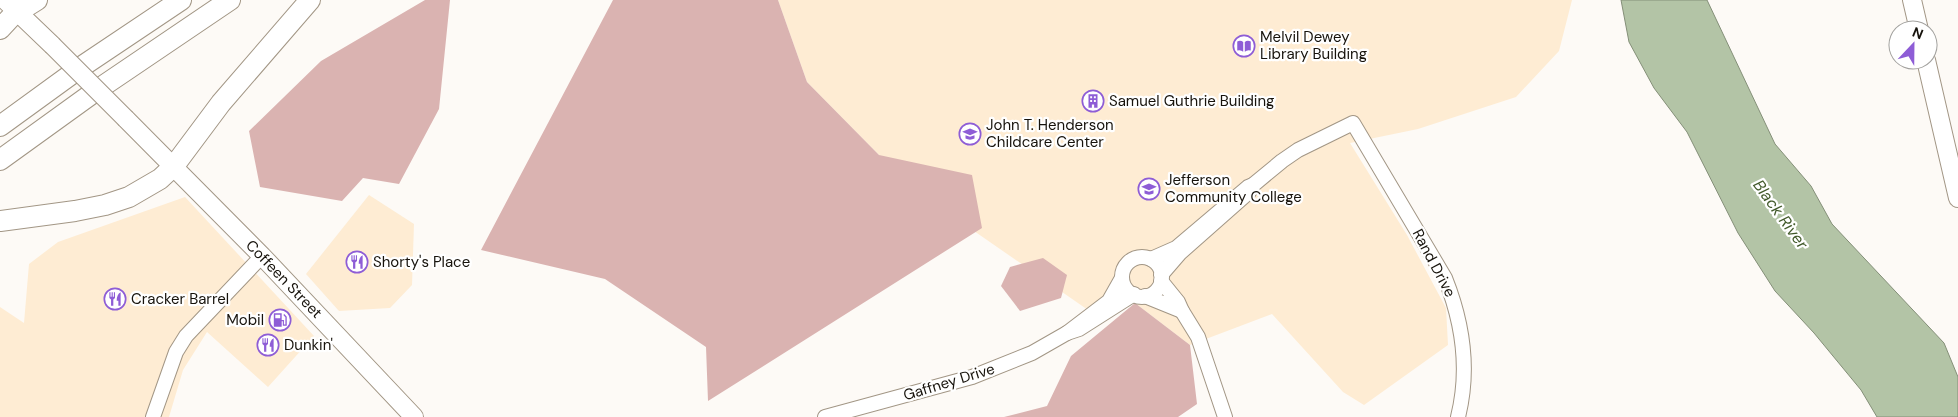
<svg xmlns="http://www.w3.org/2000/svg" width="1958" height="417" viewBox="0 0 1958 417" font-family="'DM Sans',sans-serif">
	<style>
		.built { fill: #feecd3 }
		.forest { fill: #dab3b1 }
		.water { fill: #b3c4a6; stroke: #848f78 }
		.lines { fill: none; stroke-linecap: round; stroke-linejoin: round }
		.minor-casing { stroke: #a29685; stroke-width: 16 }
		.major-casing { stroke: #a29685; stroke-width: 20 }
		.highway-casing { stroke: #a29685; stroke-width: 22 }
		.minor { stroke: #fff; stroke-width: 14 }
		.major { stroke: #fff; stroke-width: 18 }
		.highway { stroke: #fff; stroke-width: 20 }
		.major-bridge-casing { stroke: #a29685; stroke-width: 20; stroke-linecap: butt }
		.major-bridge { stroke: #fff; stroke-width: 18 }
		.labels { text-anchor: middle; stroke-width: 4.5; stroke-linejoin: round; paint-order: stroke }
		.poi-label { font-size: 15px; fill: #17130c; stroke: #fff; text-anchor: start }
		.street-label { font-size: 15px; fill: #17130c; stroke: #fff }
		.water-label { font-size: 16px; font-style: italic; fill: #425a2b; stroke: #fff }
	</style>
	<rect width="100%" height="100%" fill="#fdfaf6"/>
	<!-- built -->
	<g class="built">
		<path d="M778 0H1572L1559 51 1516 97 1418 129 1350 143 1407 235 1446 308 1448 345 1364 405 1343 392 1272 314 1190 345 1135 303 1088 310 961 222 879 155 807 82Z"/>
		<path d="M369 195 414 224 412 285 390 308 339 311 306 274Z"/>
		<path d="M185 197 314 336 268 387 207 332 183 370 169 417H0V307L24 323 29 264 58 242Z"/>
	</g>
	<!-- forest -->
	<g class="forest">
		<path d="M425 0H450L439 109 399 184 363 178 342 201 260 187 249 131 321 61Z"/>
		<path d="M613 0H778L807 82 879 155 972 175 982 228 708 401 706 347 605 279 481 250Z"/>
		<path d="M1043 258 1067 275 1061 298 1020 311 1001 286 1010 267Z"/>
		<path d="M1135 303 1190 345 1197 404 1178 417H1004L1047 406 1071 356Z"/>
	</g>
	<!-- water -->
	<path class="water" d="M1621 0H1707L1775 144 1811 186 1832 224 1944 343 1958 377V417H1877L1861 390 1814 333 1775 291 1738 233 1687 132 1654 88 1629 42Z"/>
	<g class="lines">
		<!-- minor casing -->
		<g class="minor-casing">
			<g id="minor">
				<path d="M1253 185 1282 161 1298 150 1353 123 1445 278C1463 323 1470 369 1458 417"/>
				<circle cx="1142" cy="277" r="20"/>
				<path d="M1151 259 1176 248 1248 187 1253 185 1249 192 1180 253 1161 275"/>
				<path d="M1122 278 1109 301 1067 333 1079 329 1134 294"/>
				<path d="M1145 296 1182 311 1178 302 1161 281"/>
				<path d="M1182 311 1198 337 1225 417"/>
				<path d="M153 417 176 352 186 336 262 256"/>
				<path d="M825 417 972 377 1032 353 1067 333"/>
			</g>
		</g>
		<!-- major casing -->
		<g class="major-casing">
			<g id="major">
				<path d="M5 0 52 45"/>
				<path d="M1912 0 1919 30"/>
				<path d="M1926 60 1958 198"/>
				<path d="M126 119 262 256 414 417"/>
			</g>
		</g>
		<!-- highway casing -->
		<g class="highway-casing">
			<g id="highway">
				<path d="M0 29 13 15 37 0"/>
				<path d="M0 126 84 65 181 0"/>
				<path d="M0 160 97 90 230 0"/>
				<path d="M0 221 75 211 105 205 129 197 160 179 174 166 221 103 310 0"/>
			</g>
		</g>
		<!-- minor -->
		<use href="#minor" class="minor"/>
		<!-- major -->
		<use href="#major" class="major"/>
		<!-- highway -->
		<use href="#highway" class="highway"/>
		<!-- major-bridge casing -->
		<g class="major-bridge-casing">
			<path id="major-bridge" d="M52 45 126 119"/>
		</g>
		<!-- major-bridge -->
		<use href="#major-bridge" class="major-bridge"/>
	</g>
	<!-- icons -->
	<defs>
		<g id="library-ring" transform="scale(1.125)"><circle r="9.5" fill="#fff" stroke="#8e5dd6" stroke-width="1.5"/><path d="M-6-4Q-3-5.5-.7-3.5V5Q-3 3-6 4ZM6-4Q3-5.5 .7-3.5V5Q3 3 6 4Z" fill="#8e5dd6"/></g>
		<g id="building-ring" transform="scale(1.125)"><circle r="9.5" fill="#fff" stroke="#8e5dd6" stroke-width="1.5"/><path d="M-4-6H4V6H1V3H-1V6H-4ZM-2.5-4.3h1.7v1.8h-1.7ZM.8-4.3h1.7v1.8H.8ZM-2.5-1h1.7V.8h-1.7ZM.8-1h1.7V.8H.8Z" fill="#8e5dd6"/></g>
		<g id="school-ring" transform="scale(1.125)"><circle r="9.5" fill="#fff" stroke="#8e5dd6" stroke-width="1.5"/><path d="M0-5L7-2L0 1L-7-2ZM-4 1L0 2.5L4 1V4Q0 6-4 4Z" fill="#8e5dd6"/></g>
		<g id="university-ring" transform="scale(1.125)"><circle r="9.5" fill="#fff" stroke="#8e5dd6" stroke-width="1.5"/><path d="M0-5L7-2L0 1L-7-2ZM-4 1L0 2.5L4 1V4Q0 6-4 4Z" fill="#8e5dd6"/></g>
		<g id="restaurant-ring" transform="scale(1.125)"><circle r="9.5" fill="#fff" stroke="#8e5dd6" stroke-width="1.5"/><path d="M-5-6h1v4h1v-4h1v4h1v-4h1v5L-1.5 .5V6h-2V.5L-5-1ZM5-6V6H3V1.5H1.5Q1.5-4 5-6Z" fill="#8e5dd6"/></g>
		<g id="fuel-ring" transform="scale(1.125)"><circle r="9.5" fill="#fff" stroke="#8e5dd6" stroke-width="1.5"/><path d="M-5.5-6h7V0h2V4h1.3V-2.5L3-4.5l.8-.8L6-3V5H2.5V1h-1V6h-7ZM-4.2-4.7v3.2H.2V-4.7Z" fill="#8e5dd6"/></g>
	</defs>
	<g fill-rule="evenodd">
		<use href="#library-ring" x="1244" y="46"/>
		<use href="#building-ring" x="1093" y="101"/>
		<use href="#school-ring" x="970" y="134"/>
		<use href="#university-ring" x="1149" y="189"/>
		<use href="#restaurant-ring" x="357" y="262"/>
		<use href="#restaurant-ring" x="115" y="299"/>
		<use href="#fuel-ring" x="280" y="320"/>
		<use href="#restaurant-ring" x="268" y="345"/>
	</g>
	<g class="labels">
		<!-- poi labels -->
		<g class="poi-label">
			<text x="1260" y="42">Melvil Dewey<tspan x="1260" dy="17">Library Building</tspan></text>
			<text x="1109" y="106">Samuel Guthrie Building</text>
			<text x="986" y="130">John T. Henderson<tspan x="986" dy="17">Childcare Center</tspan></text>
			<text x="1165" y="185">Jefferson<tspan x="1165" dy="17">Community College</tspan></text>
			<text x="373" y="267">Shorty's Place</text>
			<text x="131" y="304">Cracker Barrel</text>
			<text x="264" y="325" text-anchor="end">Mobil</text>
			<text x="284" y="350">Dunkin'</text>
		</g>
		<!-- street labels -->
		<g class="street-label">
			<text transform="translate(1434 263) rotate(62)" y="5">Rand Drive</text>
			<text transform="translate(284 279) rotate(46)" y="5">Coffeen Street</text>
			<text transform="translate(949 382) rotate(-17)" y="5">Gaffney Drive</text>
		</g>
		<!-- water labels -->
		<g class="water-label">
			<text transform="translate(1781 214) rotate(54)" y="6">Black River</text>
		</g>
	</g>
	<!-- north arrow -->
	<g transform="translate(1913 45) rotate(22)"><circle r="24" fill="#ffffff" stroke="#a2a19e"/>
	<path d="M0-4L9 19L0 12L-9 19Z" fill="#8e5dd6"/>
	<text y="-8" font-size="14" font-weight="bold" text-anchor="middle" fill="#17130c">N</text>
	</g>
</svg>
